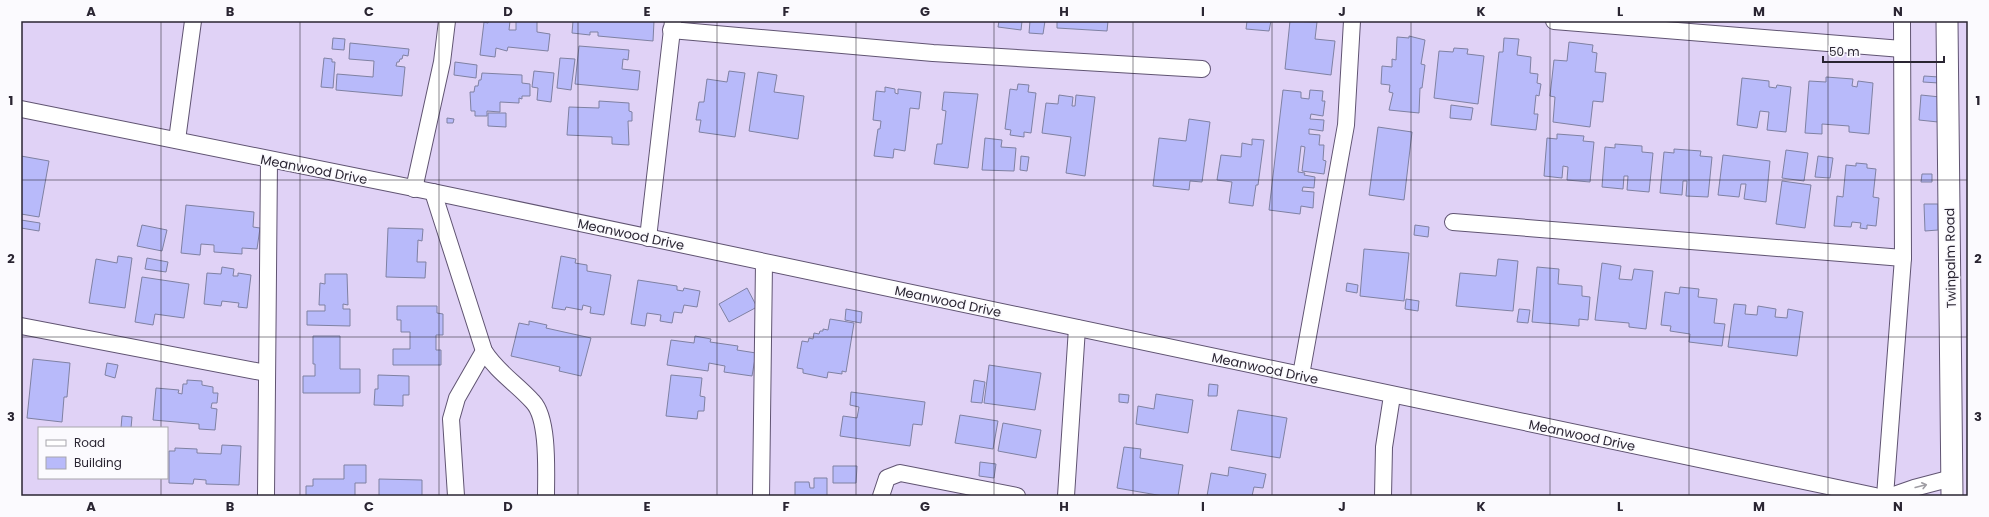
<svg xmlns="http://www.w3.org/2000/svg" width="1989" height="517" viewBox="0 0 1989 517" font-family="Poppins,sans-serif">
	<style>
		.building { fill: #b8bafa; stroke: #7f81a2 }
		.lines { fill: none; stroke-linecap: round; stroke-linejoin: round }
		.minor-casing { stroke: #605472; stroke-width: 18 }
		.major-casing { stroke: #605472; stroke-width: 23 }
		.minor { stroke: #fff; stroke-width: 16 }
		.major { stroke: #fff; stroke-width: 21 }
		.oneway { stroke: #9f9da3 }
		.grid { fill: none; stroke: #2a2532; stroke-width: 1; stroke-opacity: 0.55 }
		.labels { text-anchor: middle; stroke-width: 3.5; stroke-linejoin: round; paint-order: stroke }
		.street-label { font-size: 13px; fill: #2a2532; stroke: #fbfafe }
		.neatline { fill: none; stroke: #2a2532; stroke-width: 1.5 }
		.grid-label { font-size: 13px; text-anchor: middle; font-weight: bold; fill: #2a2532 }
	</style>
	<rect width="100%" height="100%" fill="#e0d2f6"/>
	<!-- building -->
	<g class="building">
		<path d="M489 21H510L509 30H516V21H537V32L550 34 548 51 508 47 507 51 496 48 495 57 480 55 484 22 488 23Z"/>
		<path d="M573 21H654L653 41 598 36V32H590V35L572 33Z"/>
		<path d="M999 21H1022L1021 30 998 27Z"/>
		<path d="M1030 21H1045L1043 34 1029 33Z"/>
		<path d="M1057 21H1108L1107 31 1057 28Z"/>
		<path d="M1247 21H1271L1269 31 1246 29Z"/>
		<path d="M1290 21 1317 22 1315 39 1335 41 1331 75 1285 69Z"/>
		<path d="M1409 36 1425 40 1421 64 1425 65 1422 88H1420L1419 113 1389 110 1393 93 1389 92 1390 85 1381 84 1382 66 1392 67V59L1396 60 1397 37 1409 38Z"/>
		<path d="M333 38 345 39 344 50 332 49Z"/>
		<path d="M1504 38 1519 39 1517 55 1531 57 1530 73 1538 74 1537 83 1541 84 1539 96 1536 95 1534 114H1538L1536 130 1491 125 1499 52H1503Z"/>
		<path d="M1569 42 1593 45 1592 52 1597 53 1595 72 1606 73 1603 102 1593 101 1590 127 1553 122 1555 97 1550 96 1554 60 1567 61Z"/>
		<path d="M350 43 409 49 408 56 403 55 402 59H400L399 62H397L396 66 405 67 402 96 336 90 337 74 373 77 374 61 349 59Z"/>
		<path d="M579 46 629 50 628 60 623 59 622 69 640 71 638 90 575 84Z"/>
		<path d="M1454 48 1468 49 1467 54 1484 56 1478 104 1434 98 1439 51 1453 52Z"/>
		<path d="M324 58 332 59V62H335L333 88 321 87Z"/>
		<path d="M560 58 575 59 571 90 557 88Z"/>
		<path d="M455 62 477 65 476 78 454 75Z"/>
		<path d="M534 71 554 73 551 102 537 100 538 88 532 87Z"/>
		<path d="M729 71 745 73 735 137 699 132 701 120H696L699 102H704L707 79 727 82Z"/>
		<path d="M758 72 777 75 774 92 804 96 798 139 749 131Z"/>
		<path d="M482 73 522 75V83L530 84V96H522V99L519 98V103L500 102V112L487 111V116H475V111H471L470 92H474L475 86H478L479 80H481Z"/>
		<path d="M1924 76 1939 77V83L1923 82Z"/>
		<path d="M1826 77 1853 79 1852 86 1857 87 1858 81 1873 83 1869 134 1849 132V126L1822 124V134L1805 133 1809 81 1826 82Z"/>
		<path d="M1742 78 1769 81V87L1776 88 1777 85 1791 87 1786 132 1767 130 1769 112 1760 111 1757 128 1737 125Z"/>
		<path d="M1018 84 1029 85 1028 92 1036 93 1031 133 1024 132V137L1010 135 1011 130 1005 129 1010 89 1017 90Z"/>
		<path d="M885 87 895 89V93L898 94V89L921 92 919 109 910 108 905 151 894 149 893 158 874 156 878 129H880L881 121 873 120 876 91 885 92Z"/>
		<path d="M1283 90 1301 92V98L1309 99 1310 90 1323 91 1322 101H1325L1323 116 1311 114 1310 119 1324 120 1323 131 1309 129V134L1320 135 1319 145H1324L1323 160 1326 161 1324 174 1302 171 1305 147 1301 146 1298 172 1305 173 1304 175 1315 177 1314 188 1303 187 1302 191 1314 192 1313 208 1301 206 1300 214 1269 210Z"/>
		<path d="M944 92 978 94 968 168 934 164 937 144H942L946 111 942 110Z"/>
		<path d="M1059 95 1073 97 1072 106H1075L1076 95 1095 97 1085 176 1066 173 1071 137 1042 133 1046 103 1058 104Z"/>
		<path d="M1921 95 1940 97 1938 122 1919 120Z"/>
		<path d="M599 101 629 103V111L632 112V121H628L629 145 612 144V137L567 135 569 107 599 108Z"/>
		<path d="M1451 105 1473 108 1471 120 1450 118Z"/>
		<path d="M488 113H506V127L488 126Z"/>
		<path d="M447 118 454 119 453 123H447Z"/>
		<path d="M1189 119 1210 122 1202 182 1190 181 1189 190 1153 186 1159 138 1186 141Z"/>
		<path d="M1378 127 1412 132 1404 200 1369 195Z"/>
		<path d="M1557 134 1584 136 1583 141 1594 142 1590 182 1567 180 1568 167 1563 166 1562 178 1544 176 1547 138 1557 139Z"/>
		<path d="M985 138 1002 140 1001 147 1016 148 1014 171 982 170Z"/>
		<path d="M1252 139 1264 140 1258 185H1256L1253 206 1229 203 1232 182 1217 180 1221 155 1241 157 1242 143 1252 145Z"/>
		<path d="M1615 144 1642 146V152L1653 153 1649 192 1627 190 1628 176H1624L1623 189 1602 187 1605 147 1615 148Z"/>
		<path d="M1674 149 1701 151 1700 156 1712 157 1708 197 1686 196 1687 181H1683L1682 195 1660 193 1664 152 1674 153Z"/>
		<path d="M1786 150 1808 153 1804 181 1782 178Z"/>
		<path d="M1723 155 1770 161 1766 202 1744 199 1746 184H1741L1739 197 1718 195Z"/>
		<path d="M21 156 49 161 39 217 21 214Z"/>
		<path d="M1021 156 1029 157 1027 171 1020 170Z"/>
		<path d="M1818 156 1833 158 1830 178 1815 177Z"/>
		<path d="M1856 163 1867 164V168L1876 169 1873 197 1879 198 1876 226 1867 225V229L1860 228 1861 223 1852 222 1851 227 1834 226 1837 196 1843 197 1846 165 1856 166Z"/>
		<path d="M1922 174H1932V182H1921Z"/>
		<path d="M1782 181 1811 185 1805 228 1776 224Z"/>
		<path d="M1924 204H1938V230L1925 231Z"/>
		<path d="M186 205 254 212 253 227 260 228 257 249 242 248V254L214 252V245L201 244 200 255 181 253Z"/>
		<path d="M21 220 40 223 39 231 21 228Z"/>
		<path d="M142 225 167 230 162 251 137 246Z"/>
		<path d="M1415 225 1429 227 1428 237 1414 235Z"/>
		<path d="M388 228 423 229 422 241 418 240 417 262H426L425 278 386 277Z"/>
		<path d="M1364 249 1409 253 1404 301 1360 296Z"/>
		<path d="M118 256 132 258 125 308 89 303 96 259 117 263Z"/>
		<path d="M561 256 576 259 575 263 587 265V271L611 275 604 315 590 313 591 307 583 305 582 310 566 307 565 310 552 308Z"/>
		<path d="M147 258 168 262 166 272 145 269Z"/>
		<path d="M1498 259 1518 261 1513 311 1456 306 1460 273 1496 276Z"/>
		<path d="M1602 263 1621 266 1619 279 1632 280 1634 269 1653 271 1646 329 1629 327V323L1595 320Z"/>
		<path d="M222 267 234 269 233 276H238V273L251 275 247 308 238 307 239 303 222 301 221 306 204 304 207 273 221 274Z"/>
		<path d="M1537 267 1559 269 1558 284 1582 286V296L1590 297 1588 320 1579 319V326L1532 322Z"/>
		<path d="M325 274H347L348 305 343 304V309H350V326L307 325V311H325V305H319L320 283 325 284Z"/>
		<path d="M142 277 189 284 184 318 155 314 153 325 135 322Z"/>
		<path d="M638 280 677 286V290L683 291 684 288 700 291 697 307 684 305 682 313 674 312 672 323 660 321 661 315 647 313 645 326 631 324Z"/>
		<path d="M1347 283 1358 285 1357 293 1346 291Z"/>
		<path d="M1680 287 1699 289 1698 297 1717 299 1714 323 1725 324 1722 346 1689 342 1690 334 1670 331 1671 326 1661 325 1665 292 1679 294Z"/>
		<path d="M747 288 757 307 729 322 719 304Z"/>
		<path d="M1406 299 1419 301 1418 311 1405 309Z"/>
		<path d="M1734 304 1746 305 1745 314 1757 315 1758 306 1776 309 1775 317 1787 318 1788 309 1803 312 1797 356 1728 347Z"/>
		<path d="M397 306H437V313L443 314V335H436V350H441V365H393V349H410V332H401V320H397Z"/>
		<path d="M846 309 862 312 861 323 845 320Z"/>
		<path d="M1519 309 1530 310 1528 323 1517 322Z"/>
		<path d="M830 319 854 323 846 372 842 371V374L828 372 827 378 803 373V369L797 368 802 341 808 342 809 338 813 339 814 333 819 334 820 331H823V329L828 330Z"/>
		<path d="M529 321 547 325 546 328 591 338 581 376 559 371 560 367 511 356 519 323 529 325Z"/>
		<path d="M313 336H340V369H360V393H303V376H315V364H313Z"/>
		<path d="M695 336 711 339 710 342 738 346 737 350 756 353 752 376 724 372 725 366 709 363 708 371 667 365 671 340 694 343Z"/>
		<path d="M33 359 70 363 67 397H64L62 422 27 418Z"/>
		<path d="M107 363 118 365 115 378 105 375Z"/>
		<path d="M989 365 1041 373 1035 410 984 403Z"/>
		<path d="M378 375 409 376V395H403V406L374 405 375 389H378Z"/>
		<path d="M671 375 702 378 700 396 705 397 704 411H698L697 419 666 416Z"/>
		<path d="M187 380 202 381V385L213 387V393H218L217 403H212L211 408 217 409 215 430 199 429V424L153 420 156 388 179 390 178 393 182 394 183 384H187Z"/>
		<path d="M974 380 985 382 982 403 971 402Z"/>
		<path d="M1209 384 1218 385 1217 396H1208Z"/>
		<path d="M851 392 925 402 922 425 913 424 910 446 840 436 843 416 857 418 859 407 850 405Z"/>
		<path d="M1119 394 1129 395 1128 403 1119 402Z"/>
		<path d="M1156 394 1193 400 1188 433 1136 424 1138 406 1154 409Z"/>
		<path d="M1238 410 1287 418 1280 458 1231 450Z"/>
		<path d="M960 415 998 421 993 449 955 443Z"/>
		<path d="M122 416 132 417 131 428H121Z"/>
		<path d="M1003 423 1041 430 1036 458 998 451Z"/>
		<path d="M222 445 241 446 239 485 206 484V480L194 479 193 484 169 483V451H175V448L197 449V453L221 454Z"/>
		<path d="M1124 447 1141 449 1140 458 1183 465 1178 496H1163L1117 488Z"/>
		<path d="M980 462 996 464 994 478 979 476Z"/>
		<path d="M344 465H366V483H355V496H306V486H313V479H344Z"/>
		<path d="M833 466H857L856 483H833Z"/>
		<path d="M1229 467 1266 474 1263 488 1254 487 1252 496H1254H1207L1211 473 1228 476Z"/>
		<path d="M814 478H827V496H795V482H809L810 488H814Z"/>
		<path d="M379 479 422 480V496H379Z"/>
	</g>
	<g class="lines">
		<!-- minor casing -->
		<g class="minor-casing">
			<g id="minor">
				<path d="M1554 21 1902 49"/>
				<path d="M671 30 933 53 1202 69"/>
				<path d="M21 109 433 192 1875 496"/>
				<path d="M177 140 193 21"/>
				<path d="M414 189 442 62 447 21"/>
				<path d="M433 192 484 351C497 372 517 384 533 402 549 419 546 473 546 496"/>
				<path d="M1453 222 1903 258"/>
				<path d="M648 238 673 21"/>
				<path d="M21 326 266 373"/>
				<path d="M1301 375 1346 125 1352 21"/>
				<path d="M266 496 269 160"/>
				<path d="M456 496 451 419 457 398 484 351"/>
				<path d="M761 496 764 263"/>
				<path d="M881 496 887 478 900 473 1017 496"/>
				<path d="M1066 496 1077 328"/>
				<path d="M1383 496 1384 447 1392 396"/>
				<path d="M1885 496 1903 258 1902 21"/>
				<path d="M1891 496 1914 488 1952 478"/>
			</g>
		</g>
		<!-- major casing -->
		<g class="major-casing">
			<path id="major" d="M1947 21 1952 496"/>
		</g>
		<!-- minor -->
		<use href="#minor" class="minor"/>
		<!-- major -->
		<use href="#major" class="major"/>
	</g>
	<!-- one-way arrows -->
	<defs><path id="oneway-shaft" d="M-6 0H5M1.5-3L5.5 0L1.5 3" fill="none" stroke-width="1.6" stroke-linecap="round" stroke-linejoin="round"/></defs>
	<use class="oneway" href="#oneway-shaft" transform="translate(1921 486) rotate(-14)"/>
	<!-- grid -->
	<path class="grid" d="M161 21V428M300 21V496M439 21V496M578 21V496M717 21V496M856 21V496M994 21V496M1133 21V496M1272 21V496M1411 21V496M1550 21V496M1689 21V496M1828 21V496M21 180H1968M21 337H1968M161 478V496"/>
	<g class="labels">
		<!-- street labels -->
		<g class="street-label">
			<text transform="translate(314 169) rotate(11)" y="5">Meanwood Drive</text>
			<text transform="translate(631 234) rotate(12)" y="5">Meanwood Drive</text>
			<text transform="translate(1950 258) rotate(-91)" y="5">Twinpalm Road</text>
			<text transform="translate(948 301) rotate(12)" y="5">Meanwood Drive</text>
			<text transform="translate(1265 368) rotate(12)" y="5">Meanwood Drive</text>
			<text transform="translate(1582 435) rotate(12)" y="5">Meanwood Drive</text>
		</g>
	</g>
	<!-- border -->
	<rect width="1989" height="517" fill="none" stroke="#fbfafe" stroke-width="44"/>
	<!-- legend -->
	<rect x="38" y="427" width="130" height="52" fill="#fbfafe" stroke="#a7a5ac"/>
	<rect x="46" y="440" width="20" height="6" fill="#ffffff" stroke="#a7a5ac"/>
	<text x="74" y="447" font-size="12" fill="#2a2532">Road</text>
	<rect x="46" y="457" width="20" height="12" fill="#b8bafa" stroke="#a7a5ac"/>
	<text x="74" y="467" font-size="12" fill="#2a2532">Building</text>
	<!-- scale -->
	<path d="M1823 56v6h121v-6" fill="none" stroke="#2a2532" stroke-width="2"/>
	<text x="1829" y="56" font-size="12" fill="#2a2532" stroke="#fbfafe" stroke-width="3" paint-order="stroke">50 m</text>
	<rect x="22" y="22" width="1945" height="473" class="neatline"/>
	<g class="grid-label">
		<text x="91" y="16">A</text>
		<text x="230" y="16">B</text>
		<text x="369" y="16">C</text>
		<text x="508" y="16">D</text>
		<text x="647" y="16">E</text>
		<text x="786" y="16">F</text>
		<text x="925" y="16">G</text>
		<text x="1064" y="16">H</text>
		<text x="1203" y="16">I</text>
		<text x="1342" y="16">J</text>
		<text x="1481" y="16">K</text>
		<text x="1620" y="16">L</text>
		<text x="1759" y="16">M</text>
		<text x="1898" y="16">N</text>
		<text x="11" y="105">1</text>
		<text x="1978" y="105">1</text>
		<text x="11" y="263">2</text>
		<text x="1978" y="263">2</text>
		<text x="11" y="421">3</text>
		<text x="1978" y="421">3</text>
		<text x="91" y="511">A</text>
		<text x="230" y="511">B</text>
		<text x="369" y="511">C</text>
		<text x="508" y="511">D</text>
		<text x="647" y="511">E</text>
		<text x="786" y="511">F</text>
		<text x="925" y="511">G</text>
		<text x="1064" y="511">H</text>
		<text x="1203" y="511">I</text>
		<text x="1342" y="511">J</text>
		<text x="1481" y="511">K</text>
		<text x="1620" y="511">L</text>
		<text x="1759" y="511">M</text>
		<text x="1898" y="511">N</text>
	</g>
</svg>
